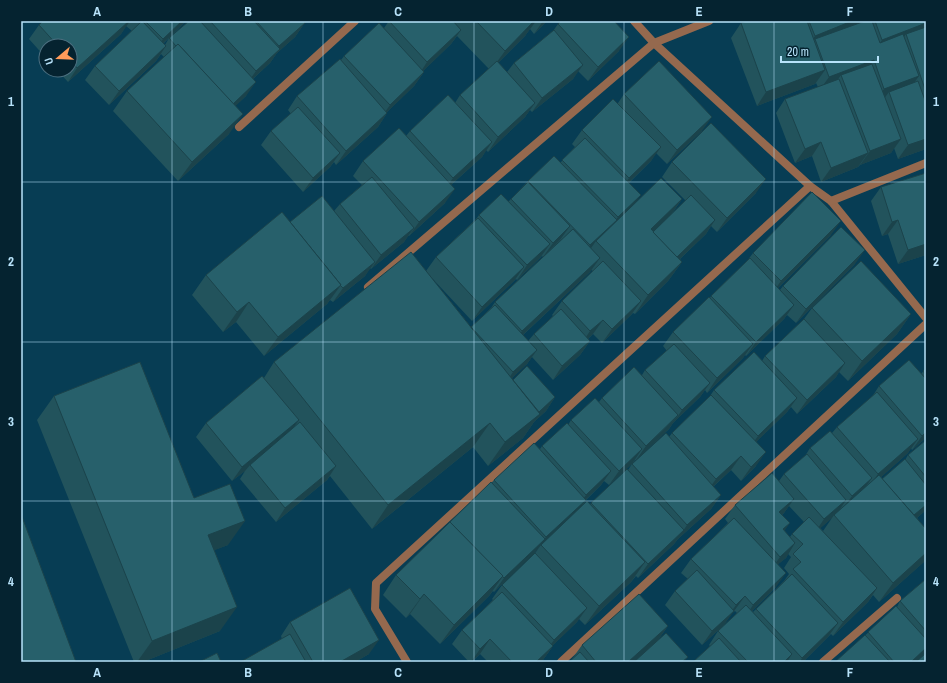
<svg xmlns="http://www.w3.org/2000/svg" width="947" height="683" viewBox="0 0 947 683" font-family="'Archivo Narrow',sans-serif">
	<style>
		.lines { fill: none; stroke-linecap: round; stroke-linejoin: round }
		.street { stroke: #95694e; stroke-width: 8 }
		.wall { fill: #22535c; fill-rule: evenodd }
		.shaded-wall { fill: #1b434b }
		.building { fill: #27606b; stroke: #1b434b }
		.grid { fill: none; stroke: #b8e3fa; stroke-width: 1; stroke-opacity: 0.55 }
		.neatline { fill: none; stroke: #b8e3fa; stroke-width: 1.5 }
		.grid-label { font-size: 13px; text-anchor: middle; font-weight: bold; fill: #b8e3fa }
	</style>
	<rect width="100%" height="100%" fill="#073d54"/>
	<g class="lines">
		<!-- street -->
		<g class="street">
			<path d="M634 21 654 43 810 186 831 201 926 318"/>
			<path d="M239 127 355 21"/>
			<path d="M831 201 926 163"/>
			<path d="M368 287 654 43 709 21"/>
			<path d="M407 662 375 609 376 583 810 186"/>
			<path d="M561 662 926 324"/>
			<path d="M823 662 897 598"/>
		</g>
	</g>
	<!-- wall -->
	<g class="wall">
		<path d="M43 21H186L163 44 165 45 169 38 189 21H307L304 24 295 37 277 53 270 63 253 79 246 96 235 106 229 134 178 181 113 111 127 91 164 57 161 54 156 61 109 105 85 80 95 66 132 31 126 26 121 34 68 82 57 70H70V46H46V58L29 39 39 25Z"/>
		<path d="M389 21H547L534 34 530 29 525 36 498 63 507 72 514 63 553 31 558 24 619 51 588 81 578 71 573 79 532 112 530 110 525 117 488 152 486 150 482 157 451 185 445 203 409 236H408L404 242 371 269 370 268 365 276 333 302 330 300 327 304 264 356 236 322 223 332 192 295 206 275 290 222 334 211 340 204 362 185 353 176 363 161 406 136 410 131 455 103 460 95 489 69 457 36 451 44 423 71 424 72 414 86 387 112V113L378 127 336 165 334 162 330 167 303 192 261 145 271 131 291 114 288 110 297 96 341 60 344 56 384 28Z"/>
		<path d="M747 21H926V149L898 159 894 148 891 153 860 165 858 167 821 182 812 156 795 163 776 113 785 99 818 87 816 83 815 84 757 106 731 38 741 23Z"/>
		<path d="M624 94 702 131 667 164 656 153 651 161 629 183 634 204 682 199 671 215 686 201 662 177 672 162 756 193 717 232 711 226 706 234 680 259 682 262 668 281 635 314 633 313 631 315 602 343 593 334 588 339 590 341 580 355 553 380 532 357 527 364 512 378 513 380 555 397 546 411 534 422 523 438 488 466 473 447 372 529 330 476 327 480 276 522 240 479 245 471 232 481 196 437 206 423 264 378 274 362 426 271 436 257 476 219 479 215 509 201 528 181 561 162 575 147 572 144 582 130 618 103ZM542 256 543 257 495 302 491 308 471 327 430 276 472 321 514 281 516 279 517 280 540 258ZM591 270 593 271 562 301 552 315 553 316 534 334 528 341 523 335 590 272Z"/>
		<path d="M926 173V255L898 264 888 234 882 236 871 201 881 187Z"/>
		<path d="M831 235 778 288 780 290 783 286 855 264 796 323 787 315 784 319 746 356 745 355 743 358 707 393 705 390 700 397 673 423 669 429 636 460H635L633 463 669 437 672 433 710 396 714 390 762 361 765 356 804 319 812 308 911 314 897 334 848 381 839 372 836 377 797 414 791 407 787 412 756 442V466L741 481 731 470 713 487 721 495 711 509 678 539 674 544 638 578 636 576 631 582 585 625 579 619 577 622 553 645V646L543 660 541 662H488L480 654 472 662H469L452 644 462 630 493 600 492 599 502 585 535 553 538 549 494 592 493 591 489 596 440 644 410 614 406 618 383 595 396 575 447 525 450 522 492 483 494 480 540 449 542 446 568 425 571 420 599 402 602 398 642 375 645 370 667 351 663 346 673 332 710 298 711 296 747 261 753 253ZM632 464 628 470 590 504 582 507 586 500 601 485 604 481 609 485Z"/>
		<path d="M926 368V438L912 450 911 448 908 453 881 477 882 479 905 460 908 455 926 440V510L917 518 926 529V560L879 602 873 595 868 602 833 636 831 634 803 662H693L710 646 709 645 718 631 737 613 735 611 731 614 724 625 702 645 665 605 675 591 688 579 681 573 691 559 728 523 725 519 735 505 779 481 784 474 805 456 810 448 832 433 837 427 872 397 879 386 921 374ZM789 506 804 522 792 534 790 537 784 531 782 515 784 513ZM832 518 823 531 820 528ZM788 554 791 557 784 568 789 574 784 581 753 612 752 611 776 587 778 564 786 558Z"/>
		<path d="M54 396 194 498 228 545 214 550 220 631 143 662H134L37 420Z"/>
		<path d="M926 579V651L922 657 926 662H835L897 607 900 601Z"/>
		<path d="M290 622 369 654 355 662H242L282 639 281 636Z"/>
		<path d="M668 626 658 640 684 662H569L572 659 582 645Z"/>
	</g>
	<!-- shaded-wall -->
	<g class="shaded-wall">
		<path d="M129 21H130L121 34 68 82 77 68Z"/>
		<path d="M182 21H186L153 53 163 39Z"/>
		<path d="M304 21H307L304 24 295 37 277 53 270 63 246 85 256 71 271 57 279 46 300 27Z"/>
		<path d="M534 21H536L525 36 491 70 505 51Z"/>
		<path d="M543 21H547L534 34Z"/>
		<path d="M852 21H865L815 39 808 48 805 50 815 36Z"/>
		<path d="M926 23V34H906L899 44 872 54 882 40Z"/>
		<path d="M461 30 451 44 418 76 427 62Z"/>
		<path d="M629 37 619 51 588 81 598 67Z"/>
		<path d="M166 46 156 61 109 105 119 91Z"/>
		<path d="M874 60 864 74 841 75 834 85 819 91 829 77Z"/>
		<path d="M583 65 573 79 532 112 542 98Z"/>
		<path d="M825 70 815 84 757 106 766 92Z"/>
		<path d="M424 72 414 86 380 119 390 105Z"/>
		<path d="M919 76 909 90 889 92 883 100 874 103 884 89Z"/>
		<path d="M256 82 246 96 221 120 231 105Z"/>
		<path d="M535 103 525 117 488 152 498 137Z"/>
		<path d="M387 113 378 127 336 165 346 151Z"/>
		<path d="M243 114 229 134 178 181 192 162Z"/>
		<path d="M712 117 702 131 667 164 677 150Z"/>
		<path d="M901 139 891 153 860 165 870 151Z"/>
		<path d="M926 139V149L898 159 908 145Z"/>
		<path d="M492 142 482 157 443 192 453 178Z"/>
		<path d="M821 142 812 156 795 163 805 149Z"/>
		<path d="M661 147 651 161 619 192 629 178Z"/>
		<path d="M340 153 330 167 303 192 313 178Z"/>
		<path d="M868 153 858 167 821 182 831 168Z"/>
		<path d="M766 179 756 193 717 232 727 218Z"/>
		<path d="M455 189 445 203 409 236 419 222Z"/>
		<path d="M641 195 631 209 596 241 589 251 580 260 590 245 615 221 618 217Z"/>
		<path d="M682 199 668 219 651 235V229Z"/>
		<path d="M715 220 706 234 664 274 674 260Z"/>
		<path d="M898 220 888 234 882 236 892 222Z"/>
		<path d="M841 221 831 235 771 295 781 281Z"/>
		<path d="M570 226 560 240 543 257 553 243Z"/>
		<path d="M414 228 404 242 371 269 381 255Z"/>
		<path d="M550 244 540 258 517 280 527 265Z"/>
		<path d="M926 244V255L898 264 908 250Z"/>
		<path d="M865 250 855 264 796 323 806 309Z"/>
		<path d="M600 258 590 272 512 345 522 331Z"/>
		<path d="M375 262 365 276 333 302 343 288Z"/>
		<path d="M682 262 668 281 635 314 648 295Z"/>
		<path d="M524 267 514 281 472 321 482 307Z"/>
		<path d="M341 285 327 304 264 356 278 337Z"/>
		<path d="M641 301 631 315 602 343 612 329Z"/>
		<path d="M249 302 236 322 223 332 237 312Z"/>
		<path d="M794 305 784 319 746 356 756 342Z"/>
		<path d="M911 314 897 334 848 381 862 361Z"/>
		<path d="M603 320 593 334 580 346 590 331Z"/>
		<path d="M590 341 580 355 553 380 562 366Z"/>
		<path d="M753 344 743 358 707 393 717 378Z"/>
		<path d="M537 350 527 364 503 387 513 372Z"/>
		<path d="M845 363 836 377 797 414 807 400Z"/>
		<path d="M710 383 700 397 673 423 669 429 636 460 646 446 678 416 682 410Z"/>
		<path d="M555 397 546 411 534 422 523 438 488 466 505 442Z"/>
		<path d="M797 398 787 412 748 450 758 436Z"/>
		<path d="M299 420 289 434 250 465 245 471 232 481 242 467Z"/>
		<path d="M490 423 473 447 372 529 388 505Z"/>
		<path d="M926 432V438L912 450 922 436Z"/>
		<path d="M918 439 908 453 868 489 878 474Z"/>
		<path d="M642 449 632 464 609 485 619 471Z"/>
		<path d="M766 452 756 466 741 481 751 467Z"/>
		<path d="M741 456 731 470 706 493 716 479Z"/>
		<path d="M336 466 327 480 276 522 285 508Z"/>
		<path d="M611 471 601 485 576 509 586 495Z"/>
		<path d="M872 478 862 492 842 510 852 496Z"/>
		<path d="M721 495 711 509 678 539 674 544 638 578 648 564 683 531 687 525Z"/>
		<path d="M794 499 784 513 770 526 779 512Z"/>
		<path d="M586 500 576 514 541 545 536 551 546 537Z"/>
		<path d="M846 500 837 514 834 515 832 518 814 534 824 519Z"/>
		<path d="M926 505V510L903 530 913 516Z"/>
		<path d="M245 521 228 545 192 559 208 535Z"/>
		<path d="M790 523 780 537 783 529Z"/>
		<path d="M545 539 535 553 494 592 504 578Z"/>
		<path d="M795 543 786 558 770 571 780 557Z"/>
		<path d="M926 553V560L924 562 879 602 893 583Z"/>
		<path d="M645 562 631 582 585 625 599 606Z"/>
		<path d="M786 573 776 587 744 619 753 605Z"/>
		<path d="M503 576 489 596 440 644 454 625Z"/>
		<path d="M877 588 868 602 833 636 843 622Z"/>
		<path d="M424 594 410 614 406 618 420 599Z"/>
		<path d="M745 596 724 625 702 645 712 631 729 615 736 605Z"/>
		<path d="M237 607 220 631 143 662H137L152 641Z"/>
		<path d="M587 608 577 622 544 654 554 640Z"/>
		<path d="M838 623 828 637 803 662H800L802 658Z"/>
		<path d="M668 626 658 640 634 662H628Z"/>
		<path d="M490 639 480 654 471 662 480 649Z"/>
		<path d="M379 640 369 654 355 662H340Z"/>
		<path d="M553 646 543 660 541 662H536Z"/>
		<path d="M926 648V651L921 658 917 662H911Z"/>
		<path d="M792 654 787 662H784Z"/>
	</g>
	<!-- building -->
	<g class="building">
		<path d="M43 21H129L77 68 70 59V46H58L39 25Z"/>
		<path d="M142 21 166 46 119 91 95 66Z"/>
		<path d="M145 21H182L163 39Z"/>
		<path d="M189 21H200L256 82 233 104 178 44 176 46 169 38Z"/>
		<path d="M210 21H254L280 49 256 71Z"/>
		<path d="M256 21H303L305 23 279 46Z"/>
		<path d="M389 21H453L461 30 427 62Z"/>
		<path d="M476 21H534L505 51Z"/>
		<path d="M561 21H614L629 37 598 67 558 24Z"/>
		<path d="M747 21H807L825 70 766 92 741 23Z"/>
		<path d="M809 21H852L815 36Z"/>
		<path d="M865 21H872L880 43 903 34 919 76 884 89 874 60 829 77 815 39Z"/>
		<path d="M875 21H926V23L882 40Z"/>
		<path d="M379 23 424 72 390 105 344 56Z"/>
		<path d="M926 27V92L906 34Z"/>
		<path d="M554 30 583 65 542 98 514 63Z"/>
		<path d="M178 44 243 114 192 162 127 91Z"/>
		<path d="M340 59 387 113 346 151 297 96Z"/>
		<path d="M497 61 535 103 498 137 460 95Z"/>
		<path d="M659 61 712 117 677 150 624 94Z"/>
		<path d="M872 64 901 139 870 151 841 75Z"/>
		<path d="M839 79 868 153 831 168 821 142 805 149 785 99Z"/>
		<path d="M918 81 926 103V139L908 145 889 92Z"/>
		<path d="M448 95 492 142 453 178 410 131Z"/>
		<path d="M613 99 661 147 629 178 582 130Z"/>
		<path d="M298 107 340 153 313 178 271 131Z"/>
		<path d="M711 123 766 179 727 218 672 162Z"/>
		<path d="M399 128 455 189 419 222 363 161Z"/>
		<path d="M585 138 641 195 618 217 562 160Z"/>
		<path d="M554 156 617 220 590 245 528 181Z"/>
		<path d="M926 173V244L908 250 898 220 892 222 881 187Z"/>
		<path d="M372 177 414 228 381 255 340 204Z"/>
		<path d="M661 178 682 199 651 229 682 262 648 295 596 241Z"/>
		<path d="M528 182 570 226 553 243 511 199Z"/>
		<path d="M812 192 841 221 781 281 753 253Z"/>
		<path d="M501 194 550 244 527 265 479 215Z"/>
		<path d="M691 195 715 220 677 257 653 232Z"/>
		<path d="M322 196 375 262 343 288 340 285H341L290 222Z"/>
		<path d="M282 212 341 285 278 337 249 302 237 312 206 275Z"/>
		<path d="M478 218 524 267 482 307 436 257Z"/>
		<path d="M841 227 865 250 806 309 783 286Z"/>
		<path d="M573 229 600 258 522 331 495 302Z"/>
		<path d="M411 252 540 414 505 442 490 423 388 505 274 362Z"/>
		<path d="M750 258 794 305 756 342 711 296Z"/>
		<path d="M603 261 641 301 612 329 603 320 590 331 562 301Z"/>
		<path d="M861 261 911 314 862 361 812 308Z"/>
		<path d="M709 297 753 344 717 378 673 332Z"/>
		<path d="M495 305 537 350 513 372 471 327Z"/>
		<path d="M561 309 590 341 562 366 534 334Z"/>
		<path d="M804 319 845 363 807 400 765 356Z"/>
		<path d="M674 344 710 383 682 410 645 370Z"/>
		<path d="M754 352 797 398 758 436 714 390Z"/>
		<path d="M909 360 926 379V432L922 436 879 386Z"/>
		<path d="M140 362 194 498 230 484 245 521 208 535 237 607 152 641 54 396Z"/>
		<path d="M527 366 555 397 539 412 513 380Z"/>
		<path d="M634 367 678 415 646 446 602 398Z"/>
		<path d="M926 368V375L923 371Z"/>
		<path d="M262 376 299 420 242 467 206 423Z"/>
		<path d="M877 392 918 439 878 474 837 427Z"/>
		<path d="M711 395 766 452 751 467 741 456 716 479 672 433Z"/>
		<path d="M595 398 642 449 619 471 571 420Z"/>
		<path d="M300 422 336 466 285 508 250 465Z"/>
		<path d="M567 423 611 471 586 495 542 446Z"/>
		<path d="M830 431 872 478 852 496 810 448Z"/>
		<path d="M666 433 721 495 687 525 632 464Z"/>
		<path d="M926 440V477L908 455Z"/>
		<path d="M534 443 586 500 546 537 494 480Z"/>
		<path d="M807 454 846 500 824 519 784 474Z"/>
		<path d="M905 459 926 485V505L914 515 882 479Z"/>
		<path d="M627 469 684 530 648 564 591 503Z"/>
		<path d="M772 473 794 499 779 512 790 523 783 529 795 543 780 557 735 505Z"/>
		<path d="M879 475 926 529V553L893 583 834 515Z"/>
		<path d="M491 482 545 539 504 578 450 522Z"/>
		<path d="M587 501 645 562 599 606 541 545Z"/>
		<path d="M21 514 76 662H21Z"/>
		<path d="M809 517 877 588 843 622 793 569 801 562 793 554 803 544 792 534Z"/>
		<path d="M734 518 786 573 753 605 745 596 736 605 691 559Z"/>
		<path d="M450 522 503 576 454 625 424 594 420 599 396 575Z"/>
		<path d="M535 553 587 608 554 640 502 585Z"/>
		<path d="M697 570 734 611 712 631 675 591Z"/>
		<path d="M792 574 838 623 802 658 756 609Z"/>
		<path d="M926 579V631L900 601Z"/>
		<path d="M350 588 379 640 340 662H313L290 622Z"/>
		<path d="M502 592 553 646 536 662H512L490 639 480 649 462 630Z"/>
		<path d="M639 594 668 626 628 662H596L582 645Z"/>
		<path d="M746 605 792 654 784 662H748L718 631Z"/>
		<path d="M896 606 926 639V648L911 662H894L868 632Z"/>
		<path d="M666 633 688 657 682 662H634Z"/>
		<path d="M290 634 306 662H243L242 661Z"/>
		<path d="M865 635 890 662H835Z"/>
		<path d="M719 638 741 662H693Z"/>
		<path d="M580 652 589 662H569Z"/>
		<path d="M217 653 221 662H199Z"/>
		<path d="M926 653V662H916Z"/>
	</g>
	<!-- grid -->
	<path class="grid" d="M172 21V662M323 21V662M474 21V662M624 21V662M774 21V662M21 182H926M21 342H926M21 501H926"/>
	<!-- border -->
	<rect width="947" height="683" fill="none" stroke="#052330" stroke-width="44"/>
	<!-- north arrow -->
	<g transform="translate(58 58) rotate(251)"><circle r="19" fill="#052330" stroke="#4d7081"/>
	<path d="M0-3L7 15L0 10L-7 15Z" fill="#ff9b5a"/>
	<text y="-6" font-size="11" font-weight="bold" text-anchor="middle" fill="#b8e3fa">U</text>
	</g>
	<!-- scale -->
	<path d="M781 56v6h97v-6" fill="none" stroke="#b8e3fa" stroke-width="2"/>
	<text x="787" y="56" font-size="12" fill="#b8e3fa" stroke="#052330" stroke-width="3" paint-order="stroke">20 m</text>
	<rect x="22" y="22" width="903" height="639" class="neatline"/>
	<g class="grid-label">
		<text x="97" y="16">A</text>
		<text x="248" y="16">B</text>
		<text x="398" y="16">C</text>
		<text x="549" y="16">D</text>
		<text x="699" y="16">E</text>
		<text x="850" y="16">F</text>
		<text x="11" y="106">1</text>
		<text x="936" y="106">1</text>
		<text x="11" y="266">2</text>
		<text x="936" y="266">2</text>
		<text x="11" y="426">3</text>
		<text x="936" y="426">3</text>
		<text x="11" y="586">4</text>
		<text x="936" y="586">4</text>
		<text x="97" y="677">A</text>
		<text x="248" y="677">B</text>
		<text x="398" y="677">C</text>
		<text x="549" y="677">D</text>
		<text x="699" y="677">E</text>
		<text x="850" y="677">F</text>
	</g>
</svg>
